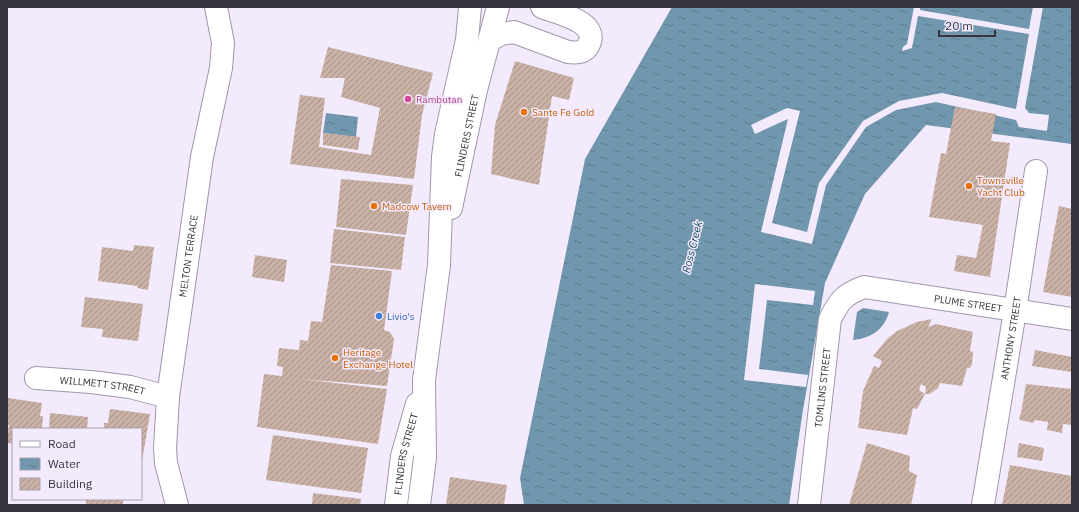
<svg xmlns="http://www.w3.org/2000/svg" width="1079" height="512" viewBox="0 0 1079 512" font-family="'IBM Plex Sans',sans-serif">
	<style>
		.water { fill: url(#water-ripples) }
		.pier { fill: #f3ebfd }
		.building { fill: url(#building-hatch) }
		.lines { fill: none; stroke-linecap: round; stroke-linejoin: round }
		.minor-casing { stroke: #a096ac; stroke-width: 24 }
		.major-casing { stroke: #a096ac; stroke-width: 24 }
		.minor { stroke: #fff; stroke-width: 22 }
		.major { stroke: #fff; stroke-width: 22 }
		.hotel-dot { fill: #d1479c; stroke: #f3ebfd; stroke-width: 1.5 }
		.food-dot { fill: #e8710a; stroke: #f3ebfd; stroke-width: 1.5 }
		.shop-dot { fill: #3f7fe0; stroke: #f3ebfd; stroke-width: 1.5 }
		.labels { text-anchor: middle; stroke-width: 3; stroke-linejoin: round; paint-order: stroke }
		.hotel-label { font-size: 10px; fill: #b23c85; stroke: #f3ebfd; text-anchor: start }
		.food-label { font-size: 10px; fill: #c56008; stroke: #f3ebfd; text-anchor: start }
		.street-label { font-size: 10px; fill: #38343d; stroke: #f3ebfd }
		.shop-label { font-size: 10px; fill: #366cbe; stroke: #f3ebfd; text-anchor: start }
		.water-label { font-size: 11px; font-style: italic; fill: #073f56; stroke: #f3ebfd }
	</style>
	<defs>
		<pattern id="water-ripples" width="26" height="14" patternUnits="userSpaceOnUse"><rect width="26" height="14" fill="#7097ad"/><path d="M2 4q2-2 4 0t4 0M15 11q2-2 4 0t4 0" fill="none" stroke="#5d7c8e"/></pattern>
		<pattern id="building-hatch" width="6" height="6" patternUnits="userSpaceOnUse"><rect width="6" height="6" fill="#c9b1a5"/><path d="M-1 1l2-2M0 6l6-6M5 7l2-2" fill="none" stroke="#a49188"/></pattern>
	</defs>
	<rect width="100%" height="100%" fill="#f3ebfd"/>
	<!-- water -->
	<g class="water">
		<path d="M672 7H1072V144L926 125 865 194 825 283 802 416 789 505H524L520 478 585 159Z"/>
		<path d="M326 113 358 117 356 137 323 133Z"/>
		<path d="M863 308 889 312C884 330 871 338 853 340L857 312Z"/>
	</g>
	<!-- pier -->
	<g class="pier">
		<path d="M914 7H920V10L1029 29 1033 7H1043L1025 108 1029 113 1049 115 1047 131 1019 127 1016 120 936 102 896 110 866 127 826 185 812 244 761 232 788 119 755 134 751 125 787 108 800 111 772 223 807 232 819 183 863 121 899 101 942 93 1016 109 1029 34 918 16 912 48 902 51 903 47 907 44Z"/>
		<path d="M755 284 815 291 813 305 767 300 759 369 808 375 806 387 744 380Z"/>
	</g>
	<!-- building -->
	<g class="building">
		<path d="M328 47 433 73 422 115 414 179 290 164 300 95 325 98 319 147 371 155 380 108 341 97 345 78H320Z"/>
		<path d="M515 61 574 78 569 100 552 96 539 185 491 174 495 125Z"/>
		<path d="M955 107 996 114 991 141 1010 143 990 277 954 271 957 255 976 258 983 225 929 217 941 153 946 154Z"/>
		<path d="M323 133 360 137 358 150 323 145Z"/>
		<path d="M341 179 413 185 406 235 336 227Z"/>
		<path d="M1059 206 1072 209V297L1043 292Z"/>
		<path d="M334 229 405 237 401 270 330 263Z"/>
		<path d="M134 245 154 247 148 290 137 288 138 286 98 281 102 247 133 251Z"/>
		<path d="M255 255 287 260 284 282 252 277Z"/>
		<path d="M331 265 392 271 384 330 390 332 394 339 387 386 301 379 387 389 378 444 257 427 264 374 282 376 283 367 277 366 279 348 299 350 300 340 308 341 311 321 322 322Z"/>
		<path d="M85 297 143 304 138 341 102 337 103 329 81 327Z"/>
		<path d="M932 319 928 327 936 324 973 332 970 351 973 352 972 364 970 368H967L962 386 940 383 938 388 930 394H925L926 387 921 384 919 390 925 394 917 409 913 408 907 435 858 428 863 391 874 366 879 368 882 361 873 356 887 339 897 331 917 322Z"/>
		<path d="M1035 350 1072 357V372L1032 366Z"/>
		<path d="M1026 384 1072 389V425L1063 424 1062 433 1047 430 1048 422 1035 420 1033 423 1020 420 1019 418 1021 413Z"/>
		<path d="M8 398 42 403 40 416H43L42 429H13V444L7 443 9 425H7Z"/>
		<path d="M110 409 150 414 142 461H141V429H104V423H108Z"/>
		<path d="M50 413 88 417 87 429H49Z"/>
		<path d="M273 435 368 448 361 493 266 480Z"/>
		<path d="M867 443 910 456 909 471 917 475 911 505H849Z"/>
		<path d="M1019 443 1044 448 1042 461 1017 457Z"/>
		<path d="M1010 465 1072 476V505H1002Z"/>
		<path d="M450 477 507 485 504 505H446Z"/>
		<path d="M313 493 361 499 360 505H312Z"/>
		<rect x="86" y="499" width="37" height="6"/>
	</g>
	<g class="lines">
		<!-- minor casing -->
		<g class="minor-casing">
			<g id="minor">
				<path d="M490 40 501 34 514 32 568 52C576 53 584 53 588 46 602 22 557 13 542 7"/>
				<path id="s1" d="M36 378 91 382 130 387 168 397"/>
				<path id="s2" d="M177 505 166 463 165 448 168 397 202 157 221 68 223 43 216 7"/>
				<path id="s3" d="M809 505 830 319C840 300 843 295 864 287L1072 319"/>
				<path id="s4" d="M983 505 1015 311 1036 171"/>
			</g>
		</g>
		<!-- major casing -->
		<g class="major-casing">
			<g id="major">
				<path id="s5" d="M451 208 476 90 498 7"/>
				<path id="s6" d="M396 505 402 456 417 404"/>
				<path d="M419 505 425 458 424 380 439 265 443 157 446 134 467 40 470 7"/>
			</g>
		</g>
		<!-- minor -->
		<use href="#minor" class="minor"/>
		<!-- major -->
		<use href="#major" class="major"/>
	</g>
	<!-- markers -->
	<circle class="hotel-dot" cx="408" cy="99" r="4"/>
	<g class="food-dot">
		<circle cx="524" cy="112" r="4"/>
		<circle cx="969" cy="186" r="4"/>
		<circle cx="374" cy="206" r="4"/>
		<circle cx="335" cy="358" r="4"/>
	</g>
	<circle class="shop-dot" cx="379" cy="316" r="4"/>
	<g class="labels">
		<!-- hotel labels -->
		<g class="hotel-label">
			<text x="416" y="103">Rambutan</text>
		</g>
		<!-- food labels -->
		<g class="food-label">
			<text x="532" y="116">Sante Fe Gold</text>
			<text x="977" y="184">Townsville<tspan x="977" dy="12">Yacht Club</tspan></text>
			<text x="382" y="210">Madcow Tavern</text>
			<text x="343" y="356">Heritage<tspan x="343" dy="12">Exchange Hotel</tspan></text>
		</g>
		<!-- street labels -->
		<g class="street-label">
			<text dy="4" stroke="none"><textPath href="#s5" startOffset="74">FLINDERS STREET</textPath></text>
			<text dy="4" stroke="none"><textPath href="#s2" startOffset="252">MELTON TERRACE</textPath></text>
			<text dy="4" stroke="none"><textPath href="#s3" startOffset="341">PLUME STREET</textPath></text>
			<text dy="4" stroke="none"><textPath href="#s4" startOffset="169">ANTHONY STREET</textPath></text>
			<text dy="4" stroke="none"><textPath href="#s1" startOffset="67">WILLMETT STREET</textPath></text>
			<text dy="4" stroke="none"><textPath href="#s3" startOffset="118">TOMLINS STREET</textPath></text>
			<text dy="4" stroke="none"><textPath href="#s6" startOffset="52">FLINDERS STREET</textPath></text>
		</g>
		<!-- shop labels -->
		<g class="shop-label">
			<text x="387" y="320">Livio's</text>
		</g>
		<!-- water labels -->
		<g class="water-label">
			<text transform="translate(692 247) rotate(-76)" y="4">Ross Creek</text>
		</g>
	</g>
	<!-- border -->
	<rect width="1079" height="512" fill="none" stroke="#38343d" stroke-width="16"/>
	<!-- legend -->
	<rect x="12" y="428" width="130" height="72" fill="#f3ebfd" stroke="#a8a2b0"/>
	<rect x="20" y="441" width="20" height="6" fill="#ffffff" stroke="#a8a2b0"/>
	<text x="48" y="448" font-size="12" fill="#38343d">Road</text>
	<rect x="20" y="458" width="20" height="12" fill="url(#water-ripples)" stroke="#a8a2b0"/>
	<text x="48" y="468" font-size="12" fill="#38343d">Water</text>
	<rect x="20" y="478" width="20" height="12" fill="url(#building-hatch)" stroke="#a8a2b0"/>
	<text x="48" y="488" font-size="12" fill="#38343d">Building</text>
	<!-- scale -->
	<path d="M939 30v6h56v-6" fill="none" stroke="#38343d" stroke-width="2"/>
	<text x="945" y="30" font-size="12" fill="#38343d" stroke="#f3ebfd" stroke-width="3" paint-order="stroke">20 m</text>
</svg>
